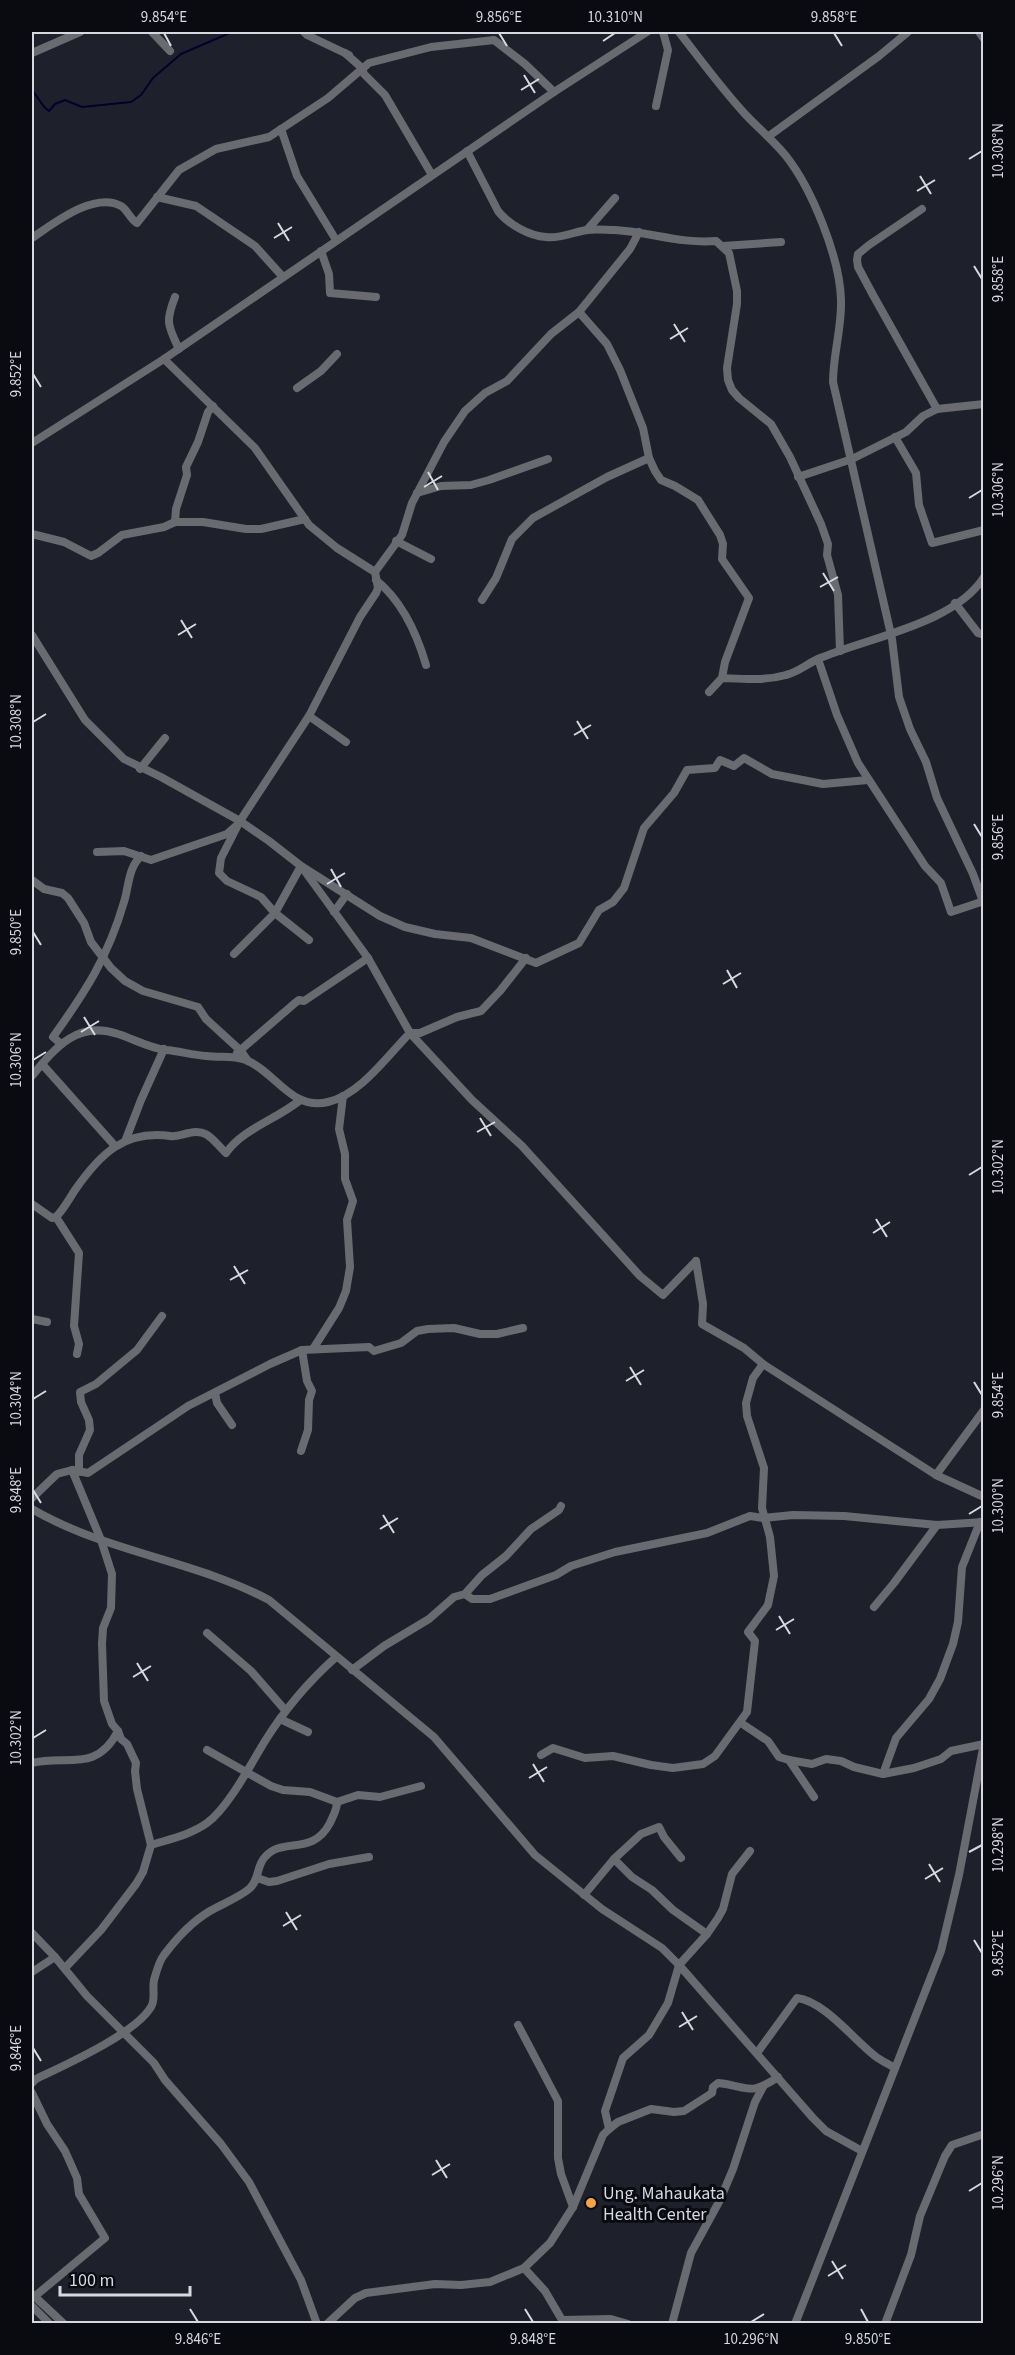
<svg xmlns="http://www.w3.org/2000/svg" width="1015" height="2355" viewBox="0 0 1015 2355" font-family="'Source Sans 3',sans-serif">
	<style>
		.lines { fill: none; stroke-linecap: round; stroke-linejoin: round }
		.stream { stroke: #04002b; stroke-width: 2 }
		.minor { stroke: #6a6b71; stroke-width: 8 }
		.ticks { fill: none; stroke: #d7d9e1; stroke-width: 2 }
		.poi-dot { fill: #f6a247; stroke: #0a0b10; stroke-width: 2 }
		.labels { text-anchor: middle; stroke-width: 6; stroke-linejoin: round; paint-order: stroke }
		.poi-label { font-size: 18px; fill: #d7d9e1; stroke: #0a0b10; text-anchor: start }
		.neatline { fill: none; stroke: #d7d9e1; stroke-width: 2 }
		.ticks-label { font-size: 15px; text-anchor: middle; fill: #d7d9e1 }
	</style>
	<rect width="100%" height="100%" fill="#1e212c"/>
	<g class="lines">
		<!-- stream -->
		<path class="stream" d="M32 91C39 97 41 106 49 111L55 104 65 100 82 107 131 102 141 95 153 78 181 54 232 32"/>
		<!-- minor -->
		<g class="minor">
			<path d="M152 32 170 51"/>
			<path d="M304 32 307 35 349 55"/>
			<path d="M679 32C700 59 721 88 745 114 758 128 773 140 786 156 812 189 840 258 841 300 842 328 833 354 833 382L892 639 899 697 910 729 926 762 937 798 973 874 984 904"/>
			<path d="M979 32 984 39"/>
			<path d="M32 53 80 32"/>
			<path d="M345 53 362 68 364 74 385 95 432 175"/>
			<path d="M656 106 668 50 663 32"/>
			<path d="M281 129 297 176 336 240"/>
			<path d="M769 136 879 56 908 32"/>
			<path d="M467 151 498 211C508 224 529 236 546 237 560 239 573 232 587 230 596 229 606 230 615 230 650 232 681 244 716 241L729 253 737 291V304L727 368 728 380 732 390 739 398 771 424 790 457 821 524 828 544 827 555 838 595 840 651"/>
			<path d="M157 197 196 206 255 246 283 277"/>
			<path d="M922 209 869 245 858 254 857 260 858 267 873 295 937 409"/>
			<path d="M587 230 615 198"/>
			<path d="M32 238C53 224 94 191 121 206 127 209 130 219 137 223L179 170 216 149 269 137 328 98 369 63 431 47 494 40 525 64 554 92"/>
			<path d="M723 246 781 242"/>
			<path d="M321 251 329 274 330 293 376 297"/>
			<path d="M175 297C165 322 168 326 179 349"/>
			<path d="M579 312 607 344 620 370 643 428 649 458 655 471 661 480 675 486 698 500 720 535 723 544 722 559 749 598 725 662 722 678 709 692"/>
			<path d="M164 359 255 448 309 525 337 548 375 572 378 588 376 593 360 617 309 716 240 821 221 858 219 873 227 881 261 897 275 913 309 940"/>
			<path d="M297 388 321 371 337 354"/>
			<path d="M895 437 916 473 919 505 932 543 984 530"/>
			<path d="M32 443 164 359 554 92 647 32"/>
			<path d="M798 477 852 459 906 432 923 416 937 409 984 404"/>
			<path d="M417 493 441 486 471 485 489 480 548 459"/>
			<path d="M175 522 176 509 187 475 186 467 198 442 208 412 213 406"/>
			<path d="M32 534 64 542 91 556 98 553 122 535 164 527 175 522H203L246 529H261L305 519"/>
			<path d="M396 541 431 559"/>
			<path d="M375 572 402 535 412 503 444 442 465 411 485 393 507 381 551 334 579 312 630 249 639 232"/>
			<path d="M376 580C402 601 417 634 426 665"/>
			<path d="M482 600 496 578 512 539 533 518 607 477 649 458"/>
			<path d="M955 603 978 633 984 635"/>
			<path d="M32 635 85 720 124 759 161 777 240 821 269 841 301 866 368 958 410 1033 472 1100 522 1146 640 1276 663 1295 696 1261"/>
			<path d="M818 659 837 715 858 763 925 866 941 883 951 912 984 901"/>
			<path d="M722 678C744 679 765 681 786 675 798 672 807 664 818 659 866 638 955 624 984 577"/>
			<path d="M309 716 346 742"/>
			<path d="M140 769 165 738"/>
			<path d="M97 852 124 851 151 860 227 834 236 826"/>
			<path d="M32 880 44 889 62 893 68 898 84 923 91 942 111 968 125 981 143 991 198 1007 206 1019 241 1051 248 1061"/>
			<path d="M334 912 347 894"/>
			<path d="M234 954 275 913 301 866 380 916 405 927 435 934 471 938 536 963 579 943 599 910 613 902 624 888 644 828 674 793 687 770 715 768 720 760 734 766 744 758 772 774 823 784 868 780"/>
			<path d="M60 1043 53 1037C86 991 108 957 124 902 129 886 128 868 141 856"/>
			<path d="M237 1053 295 1003 299 1000 304 1001 368 958"/>
			<path d="M42 1064 115 1146"/>
			<path d="M32 1076C55 1048 77 1020 118 1034 134 1039 149 1048 166 1050 179 1051 192 1055 206 1056 220 1058 232 1055 246 1060 276 1072 291 1111 328 1102 361 1094 387 1056 410 1033H420L457 1017 481 1011 500 991 526 958"/>
			<path d="M126 1139 141 1100 164 1049"/>
			<path d="M32 1204 52 1218 56 1217C64 1209 69 1199 75 1190 100 1154 124 1130 170 1136 176 1137 183 1134 189 1133 208 1128 213 1141 226 1153 243 1129 275 1120 299 1101"/>
			<path d="M56 1217 79 1253 74 1326 79 1344 77 1354"/>
			<path d="M696 1261 703 1304 702 1324 744 1348 763 1364 936 1475 984 1497"/>
			<path d="M32 1319 47 1322"/>
			<path d="M313 1349 339 1308 346 1291 350 1267 347 1220 353 1201 345 1179V1154L339 1129 343 1096"/>
			<path d="M215 1393 217 1403 232 1425"/>
			<path d="M301 1451 308 1430 309 1400 312 1391 307 1381 302 1350"/>
			<path d="M72 1470 101 1540 112 1574 111 1608 103 1628 102 1644 104 1701 112 1724 118 1731 121 1739 127 1744 136 1763 135 1771 137 1789 151 1845"/>
			<path d="M79 1472V1455L90 1430 89 1420 81 1402 80 1392 96 1384 137 1350 162 1316"/>
			<path d="M936 1475 984 1410"/>
			<path d="M32 1498 57 1474 72 1470 88 1473 188 1406 270 1364 302 1350 369 1347 374 1351 401 1343 417 1331 428 1329 454 1328 480 1334H497L523 1328"/>
			<path d="M32 1509C105 1552 194 1560 269 1600L434 1737 535 1855 602 1909 662 1948 679 1965 813 2118 826 2131 862 2151"/>
			<path d="M465 1594 472 1599H490L556 1575 571 1566 615 1552 707 1533 750 1516 763 1518 793 1515 844 1516 937 1525 984 1522"/>
			<path d="M874 1607 894 1583 937 1525"/>
			<path d="M207 1633 251 1671 285 1710"/>
			<path d="M352 1670 384 1646 429 1619 454 1597 465 1594 482 1575 506 1556 531 1529 559 1510 561 1506"/>
			<path d="M280 1719 308 1732"/>
			<path d="M741 1723 768 1741 779 1757 789 1760 812 1764 826 1759 841 1761 854 1767 883 1774 914 1768 941 1759 951 1751 984 1744"/>
			<path d="M207 1750 271 1786 283 1790 310 1792 337 1802 358 1795 380 1797 421 1786"/>
			<path d="M541 1755 553 1748 585 1758 613 1756 651 1765 673 1768 703 1764 715 1756 747 1712 755 1641 748 1632 768 1605 774 1576 770 1537 762 1508 764 1468 747 1416 746 1403 753 1378 763 1364"/>
			<path d="M789 1760 814 1797"/>
			<path d="M32 1763C65 1754 96 1774 118 1731"/>
			<path d="M883 1774 896 1738 929 1699 940 1679 953 1644 958 1622 962 1567 980 1522"/>
			<path d="M614 1859 632 1877 652 1890 673 1910 707 1934"/>
			<path d="M257 1878 269 1882 277 1881 329 1864 369 1857"/>
			<path d="M584 1895 614 1859 641 1834 659 1827 664 1837 681 1858"/>
			<path d="M32 1933 55 1957 87 1996 154 2063 165 2080 221 2144 249 2182 301 2280 317 2324"/>
			<path d="M65 1968 101 1930 136 1884 143 1872 151 1845C170 1839 190 1835 207 1823 228 1808 251 1764 265 1741 285 1709 308 1682 336 1657"/>
			<path d="M32 1972 55 1957"/>
			<path d="M518 2025 558 2101V2158L561 2174 573 2207"/>
			<path d="M757 2053 797 1998C824 2001 854 2040 875 2056 881 2061 889 2064 895 2068"/>
			<path d="M32 2083 36 2079C65 2065 135 2034 151 2007 156 1999 152 1989 154 1980 156 1973 159 1961 164 1955 176 1939 193 1921 210 1911 222 1904 238 1898 249 1889 260 1880 256 1866 265 1857 283 1836 312 1857 330 1823 333 1816 337 1810 337 1802"/>
			<path d="M32 2093 47 2124 65 2151 77 2178 79 2194 105 2238 34 2297"/>
			<path d="M609 2129 605 2111 623 2058 649 2035 668 2003 679 1965 707 1934 718 1918 723 1909 732 1874 750 1851"/>
			<path d="M524 2268 545 2291 562 2320 611 2319 628 2324"/>
			<path d="M32 2294 64 2324"/>
			<path d="M32 2306 50 2324"/>
			<path d="M327 2324 355 2298 366 2293 435 2284 461 2285 490 2282 524 2268 550 2243 573 2207 603 2135 609 2129 618 2122 651 2109 674 2112 684 2111 712 2093 713 2087 718 2083C748 2086 749 2097 778 2077"/>
			<path d="M672 2324 691 2253 720 2200 733 2169 755 2102 763 2087"/>
			<path d="M795 2324 941 1951 959 1875 984 1743"/>
			<path d="M885 2324 911 2255 920 2216 945 2156 952 2145 984 2134"/>
		</g>
	</g>
	<!-- ticks -->
	<path class="ticks" d="M164 33 171 46M499 33 507 46M834 33 842 46M603 41 615 33M524 75 535 93M521 90 539 79M969 159 982 151M920 176 931 194M917 191 935 180M278 223 289 241M274 238 292 227M974 266 982 279M674 324 685 342M670 339 688 328M33 374 41 387M428 472 438 490M424 487 442 476M969 498 982 490M823 573 834 591M820 587 838 577M181 620 192 638M178 635 196 624M577 721 588 739M33 722 46 714M574 735 591 725M974 824 982 837M331 869 341 887M327 884 345 873M33 932 41 945M727 970 737 988M723 984 741 973M84 1017 95 1035M81 1032 99 1021M33 1060 46 1052M480 1118 491 1136M477 1132 495 1122M969 1175 982 1167M876 1219 887 1237M873 1233 890 1222M234 1266 245 1284M230 1280 248 1270M630 1367 641 1385M626 1381 644 1370M974 1382 982 1395M33 1399 46 1391M33 1490 41 1503M969 1514 982 1506M383 1515 394 1533M380 1529 398 1518M779 1616 790 1634M776 1630 794 1619M137 1663 148 1681M133 1677 151 1666M33 1738 46 1730M533 1764 544 1782M529 1778 547 1767M969 1852 982 1845M929 1864 940 1882M925 1879 943 1868M286 1912 297 1930M283 1926 301 1915M974 1940 982 1953M682 2012 693 2030M679 2027 697 2016M33 2048 41 2061M436 2160 447 2178M432 2175 450 2164M969 2191 982 2183M832 2261 843 2279M828 2276 846 2265M190 2309 198 2322M525 2309 533 2322M861 2309 868 2322M751 2322 764 2314"/>
	<!-- markers -->
	<circle class="poi-dot" cx="591" cy="2203" r="6"/>
	<g class="labels">
		<!-- poi labels -->
		<g class="poi-label">
			<text x="603" y="2199">Ung. Mahaukata<tspan x="603" dy="21">Health Center</tspan></text>
		</g>
	</g>
	<!-- border -->
	<rect width="1015" height="2355" fill="none" stroke="#0a0b10" stroke-width="66"/>
	<!-- scale -->
	<path d="M60 2286v9h130v-9" fill="none" stroke="#d7d9e1" stroke-width="3"/>
	<text x="69" y="2286" font-size="18" fill="#d7d9e1" stroke="#0a0b10" stroke-width="4.5" paint-order="stroke">100 m</text>
	<rect x="33" y="33" width="949" height="2289" class="neatline"/>
	<g class="ticks-label">
		<text x="164" y="22">9.854°E</text>
		<text x="499" y="22">9.856°E</text>
		<text x="615" y="22">10.310°N</text>
		<text x="834" y="22">9.858°E</text>
		<text transform="translate(998 151) rotate(-90)" y="5">10.308°N</text>
		<text transform="translate(998 279) rotate(-90)" y="5">9.858°E</text>
		<text transform="translate(16 374) rotate(-90)" y="5">9.852°E</text>
		<text transform="translate(998 490) rotate(-90)" y="5">10.306°N</text>
		<text transform="translate(16 722) rotate(-90)" y="5">10.308°N</text>
		<text transform="translate(998 837) rotate(-90)" y="5">9.856°E</text>
		<text transform="translate(16 932) rotate(-90)" y="5">9.850°E</text>
		<text transform="translate(16 1060) rotate(-90)" y="5">10.306°N</text>
		<text transform="translate(998 1167) rotate(-90)" y="5">10.302°N</text>
		<text transform="translate(998 1395) rotate(-90)" y="5">9.854°E</text>
		<text transform="translate(16 1399) rotate(-90)" y="5">10.304°N</text>
		<text transform="translate(16 1490) rotate(-90)" y="5">9.848°E</text>
		<text transform="translate(998 1506) rotate(-90)" y="5">10.300°N</text>
		<text transform="translate(16 1738) rotate(-90)" y="5">10.302°N</text>
		<text transform="translate(998 1845) rotate(-90)" y="5">10.298°N</text>
		<text transform="translate(998 1953) rotate(-90)" y="5">9.852°E</text>
		<text transform="translate(16 2048) rotate(-90)" y="5">9.846°E</text>
		<text transform="translate(998 2183) rotate(-90)" y="5">10.296°N</text>
		<text x="198" y="2344">9.846°E</text>
		<text x="533" y="2344">9.848°E</text>
		<text x="751" y="2344">10.296°N</text>
		<text x="868" y="2344">9.850°E</text>
	</g>
</svg>
